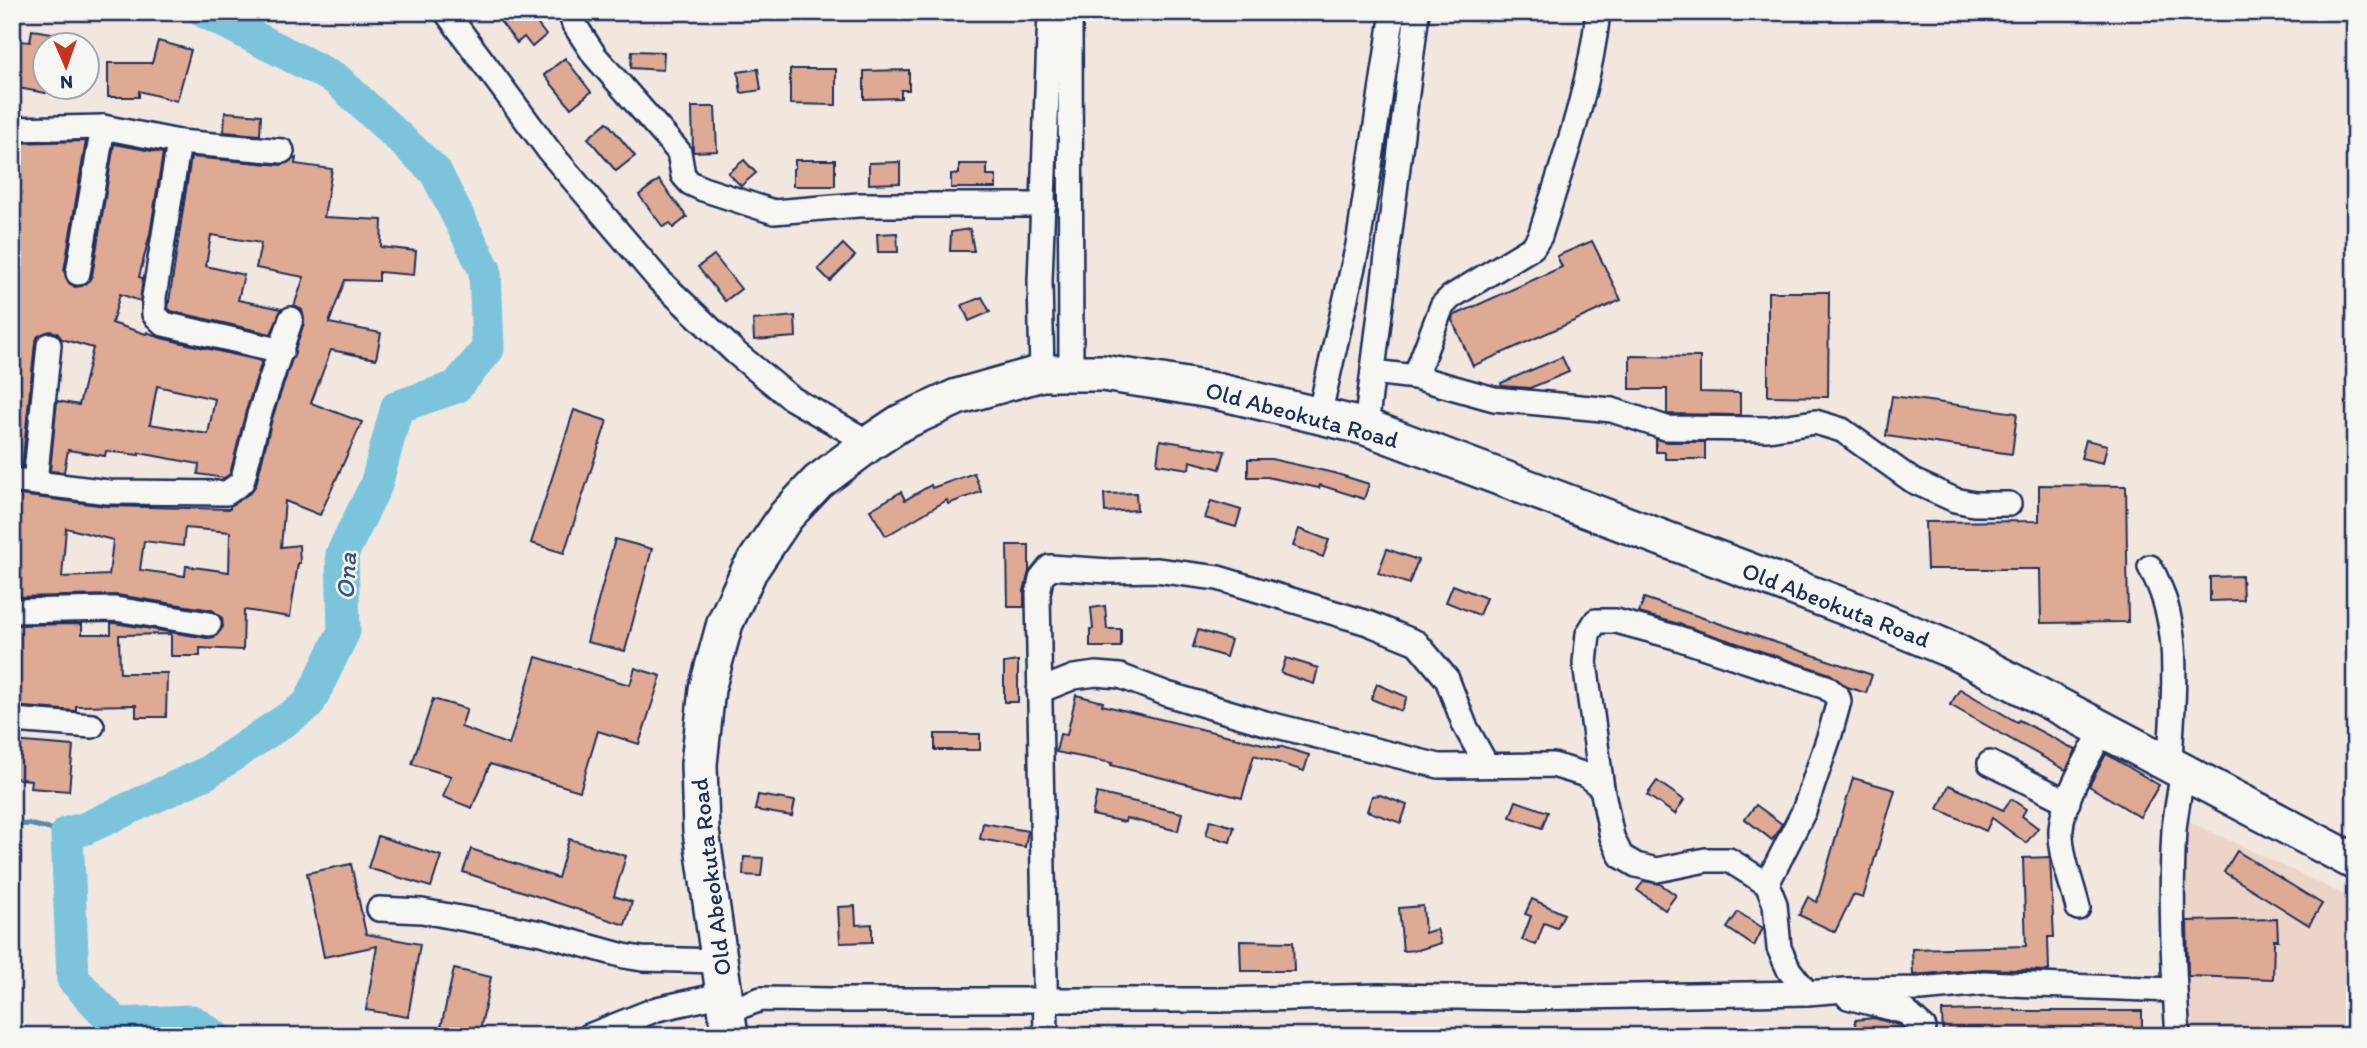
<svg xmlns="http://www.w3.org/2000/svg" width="2367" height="1048" viewBox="0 0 2367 1048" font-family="Itim,sans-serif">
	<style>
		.built { fill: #ecd5c8 }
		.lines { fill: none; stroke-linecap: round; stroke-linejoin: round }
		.stream { stroke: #58a; stroke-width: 5 }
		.river { stroke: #7bc4dc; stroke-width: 33 }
		.building { fill: #dfaa93; stroke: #1b2f5e; stroke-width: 2; fill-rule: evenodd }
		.minor-casing { stroke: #1b2f5e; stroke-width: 28 }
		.highway-casing { stroke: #1b2f5e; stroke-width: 40 }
		.minor { stroke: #f6f6f2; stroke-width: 23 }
		.highway { stroke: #f6f6f2; stroke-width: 35 }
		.labels { text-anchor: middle; stroke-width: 5; stroke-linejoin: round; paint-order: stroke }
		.street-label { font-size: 24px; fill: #1b2f5e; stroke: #f6f6f2 }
		.water-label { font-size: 26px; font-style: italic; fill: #33547e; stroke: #f6f6f2 }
	</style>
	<rect width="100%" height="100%" fill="#f1e7df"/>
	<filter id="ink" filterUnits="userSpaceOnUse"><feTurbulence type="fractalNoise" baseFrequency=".0143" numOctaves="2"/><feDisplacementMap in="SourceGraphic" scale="14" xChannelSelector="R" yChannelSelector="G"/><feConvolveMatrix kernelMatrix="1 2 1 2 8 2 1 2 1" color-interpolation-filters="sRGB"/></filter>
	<g filter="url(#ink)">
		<!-- built -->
		<path class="built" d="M2180 817 2355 900V1036H2182Z"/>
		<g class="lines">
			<!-- stream -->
			<path class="stream" d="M12 825 29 824 67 833"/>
			<!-- river -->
			<path class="river" d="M205 12 336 79 435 171 485 270 488 349 456 387 397 407 376 485 342 554 344 631 308 705 206 773 84 829 67 833 73 979 116 1024 192 1021 214 1036"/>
		</g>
		<!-- building -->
		<g class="building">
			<path d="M493 12H528L546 35 532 47 524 37 517 43Z"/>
			<path d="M32 30 78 37 77 46H46V93L12 87V40L30 42Z"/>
			<path d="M158 41 191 50 177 101 139 91V97H108V63H152Z"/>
			<path d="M632 51 664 52 663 70 631 68Z"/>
			<path d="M565 58 591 92 571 108 544 75Z"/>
			<path d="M758 69 761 90 741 93 738 72Z"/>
			<path d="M790 69H836V105L790 104Z"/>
			<path d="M909 70V90H901V98L864 99V71Z"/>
			<path d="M692 107H715L717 151 693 152Z"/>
			<path d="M225 112 261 115 260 135 224 132Z"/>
			<path d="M607 122 635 156 616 171 588 138Z"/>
			<path d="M86 141 64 271 69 283 75 287 82 286 88 282 92 276 114 144 163 153 150 234 139 277 143 278 140 301 120 294 112 323 146 334 147 332 161 338 262 361 246 411 230 474 224 478 198 474 199 464 139 453V455L106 451 105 456 68 450 64 472 50 471 57 401 79 405 93 348 62 339 57 333 50 331 38 336 35 343 22 467 12 466V143ZM157 386 215 399 208 434 150 424Z"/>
			<path d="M191 157 281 165 296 158 295 164 332 169 324 217 382 220 381 247 416 251 414 275 379 272V281L345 280 329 323 381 333 376 359 331 350 311 403 362 422 320 515 285 501 281 547 299 545 300 563H298L290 617 244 610 243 650 200 648V656H171V634L119 635 120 673H167L166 717H136V705L76 706V711L12 706V625L82 624V634H111V623H114L207 638 215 637 223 627 222 618 212 610 117 595 12 597V494L106 506 230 509V506L250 493 256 485 272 419 304 323 302 310 294 306 304 277 256 268 261 243 211 235 206 266 244 275 238 300 282 309 271 334 171 311 168 308ZM66 528 113 540 109 575 62 577ZM185 528 230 532 229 572 186 566 185 576 140 570 144 541 183 546Z"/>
			<path d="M744 160 756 173 741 186 728 173Z"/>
			<path d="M795 160H835V186H793V169L795 168Z"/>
			<path d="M900 162V183L869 184V163Z"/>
			<path d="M959 164H987V175H996V188H951V174H959Z"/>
			<path d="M659 180 687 217 673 228 670 223 663 227 639 195Z"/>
			<path d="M970 229 974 251H950L951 232Z"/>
			<path d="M897 233 898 252H878L877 234Z"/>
			<path d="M1592 241 1621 300 1473 366 1452 320 1453 316 1562 267 1557 256Z"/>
			<path d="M843 244 855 256 830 281 818 269Z"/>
			<path d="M714 255 741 289 725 301 698 267Z"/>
			<path d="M1768 292H1829L1828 397 1768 396Z"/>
			<path d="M982 297 990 312 969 321 962 305Z"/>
			<path d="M795 316 796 337 754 340 753 320Z"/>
			<path d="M1630 356 1700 357V392L1740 393V415L1667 414V389H1630Z"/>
			<path d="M1562 357 1569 372 1530 388 1502 386 1501 383Z"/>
			<path d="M1892 396 2017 413 2012 454 1886 436Z"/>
			<path d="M574 410 607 421 564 553 531 543Z"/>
			<path d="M1656 439 1666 442H1705V459H1665V452H1656Z"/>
			<path d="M1160 440 1225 451 1220 469 1190 461 1189 469 1157 464Z"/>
			<path d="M2086 440 2107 445 2103 463 2081 458Z"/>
			<path d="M1248 459H1271L1334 473 1369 484 1364 499 1320 485 1319 488 1267 477H1248Z"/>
			<path d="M974 473 981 492 948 504 947 500 886 536 870 510 901 492 905 500 931 485 932 488Z"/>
			<path d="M2039 485 2126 486 2128 622 2041 623 2040 569H1927L1925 522 2039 521Z"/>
			<path d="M1136 493 1137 510 1105 512 1104 494Z"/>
			<path d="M1211 501 1241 510 1236 527 1205 518Z"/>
			<path d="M1299 529 1329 540 1323 557 1293 546Z"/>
			<path d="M615 539 652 549 625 651 587 642Z"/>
			<path d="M1007 545H1029V571L1024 591V607H1008Z"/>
			<path d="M1387 549 1418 560 1409 584 1378 573Z"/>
			<path d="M2242 576 2243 600 2210 601V577Z"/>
			<path d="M1453 585 1486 598 1479 615 1446 602Z"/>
			<path d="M1644 598 1872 675 1866 693 1847 687 1830 674 1679 624 1639 613Z"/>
			<path d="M1105 606 1107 629H1121V647H1090V629H1093L1091 608Z"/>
			<path d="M1198 630 1231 640 1226 657 1193 647Z"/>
			<path d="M536 657 630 685 635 668 661 676 639 744 598 731 580 791 490 764 472 808 443 797 451 776 412 764 433 699 467 709 461 727 509 745Z"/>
			<path d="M1286 658 1318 668 1314 684 1281 673Z"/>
			<path d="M1018 661V702H1004V663Z"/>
			<path d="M1377 684 1407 697 1401 711 1371 699Z"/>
			<path d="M1960 689 2017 722 2019 720 2076 750 2066 770 1950 705Z"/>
			<path d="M1076 695 1103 702 1102 705 1279 748V746L1309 755 1304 771 1254 755 1242 798 1111 765 1112 763 1056 752 1060 734 1067 735Z"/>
			<rect x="935" y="734" width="45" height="16"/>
			<path d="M12 741 73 746 69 791 30 788 31 780 12 778Z"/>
			<path d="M2106 754 2159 785 2140 817 2089 786Z"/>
			<path d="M1853 778 1895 790 1863 898 1853 895 1835 932 1799 915 1808 897 1817 902Z"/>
			<path d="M1657 781 1684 800 1675 814 1647 795Z"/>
			<path d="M1949 785 2003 810 2011 799 2026 809 2022 816 2038 828 2026 843 1992 818 1986 831 1938 809Z"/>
			<path d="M1097 793 1182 813 1178 831 1126 818 1125 822 1092 815Z"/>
			<path d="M758 795 795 801 792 816 755 810Z"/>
			<path d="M1380 795 1407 805 1401 823 1367 811 1372 796Z"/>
			<path d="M1516 801 1548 812 1542 828 1510 817Z"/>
			<path d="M1756 805 1782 824 1772 840 1745 819Z"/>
			<path d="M1210 820 1234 827 1230 842 1206 835Z"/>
			<path d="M983 823 1028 831 1025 847 980 839Z"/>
			<path d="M378 836 441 856 431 887 368 868Z"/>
			<path d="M569 839 626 856 614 896 632 902 625 925 463 872 471 849 558 878Z"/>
			<path d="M2237 851 2322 904 2309 925 2224 872Z"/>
			<path d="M744 857 763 858 761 876 743 875Z"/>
			<path d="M2050 857 2054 937H2048L2049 971 1983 969 1913 975 1912 949 2026 946 2023 858Z"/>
			<path d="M351 864 366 934 420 944 408 1017 366 1010 377 946 324 957 307 873Z"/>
			<path d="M1644 881 1660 884 1676 895 1665 910 1637 890Z"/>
			<path d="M1532 899 1564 914 1557 928 1544 923 1536 945 1522 940 1531 916 1525 914Z"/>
			<path d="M855 906 856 925 872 924V942L840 943 838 907Z"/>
			<path d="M1423 906 1425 933 1437 929 1441 943 1418 950 1403 951 1399 908Z"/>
			<path d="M1738 912 1763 928 1754 946 1727 928Z"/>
			<path d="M2277 919 2278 940H2274L2273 979 2188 976 2187 921Z"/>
			<path d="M1240 941 1293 942 1294 971H1241Z"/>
			<path d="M454 969 491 977 479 1036H439Z"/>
			<path d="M2015 1009V1011H2142V1036H1943L1942 1011Z"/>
			<path d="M1874 1018 1899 1025 1903 1028V1036H1856L1855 1020Z"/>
		</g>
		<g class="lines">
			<!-- minor casing -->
			<g class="minor-casing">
				<g id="minor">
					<path d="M446 12 550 152 659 280 736 353 791 398 870 443"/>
					<path d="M570 12 574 24 595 56 679 152 683 175 690 183 703 189 774 212 858 205H1044"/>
					<path d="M1070 12 1071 373"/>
					<path d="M12 129 103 127 179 142 282 151"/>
					<path d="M179 142 154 297V314L164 324 282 351"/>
					<path d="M78 273 103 127"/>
					<path d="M1373 372 1415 377 1494 399 1612 410 1666 428 1768 429 1815 422 1842 430 1913 481 1955 500 1974 504H2009"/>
					<path d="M1042 373 1040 281 1050 12"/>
					<path d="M1415 377 1442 306 1451 297 1533 247 1540 236C1563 162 1590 89 1598 12"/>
					<path d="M1319 416 1358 245 1393 12"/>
					<path d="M1366 427 1417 12"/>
					<path d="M12 480 108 492 227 493 242 482 259 415 291 319"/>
					<path d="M35 482 49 345"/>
					<path d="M2150 567C2185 627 2172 698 2170 764"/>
					<path d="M12 611 115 609 209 624"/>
					<path d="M1039 691 1074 677 1096 674 1120 676 1167 694 1265 723 1439 766 1553 765 1586 775 1602 788 1612 837 1621 856 1636 865 1657 870 1706 860H1729L1767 884 1775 904 1779 948 1789 970 1807 993"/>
					<path d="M12 720 92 726"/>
					<path d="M1990 763 2068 802"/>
					<path d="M1602 788 1585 663 1588 634 1596 621H1616L1675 637 1826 687 1838 697 1839 701 1830 734 1804 811 1767 884"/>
					<path d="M2078 908C2072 883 2060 855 2061 829 2063 797 2089 757 2103 729"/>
					<path d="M379 909 422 911 541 933 624 956 642 959 720 961"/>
					<path d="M1848 997 1906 1012 1924 1028"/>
					<path d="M728 1011 761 999 834 1000H1219L1379 996 1524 998 1807 993 1845 990 1921 989 1984 983 2174 990"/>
					<path d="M589 1036 657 1009 725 994"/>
					<path d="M1046 1036 1038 594 1041 578 1050 567 1109 571 1156 570 1218 578 1368 623 1417 643 1447 679 1465 726 1486 764"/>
					<path d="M2178 1036C2173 967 2170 899 2174 830 2176 810 2180 790 2183 771"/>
				</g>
			</g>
			<!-- highway casing -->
			<g class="highway-casing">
				<path id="highway" d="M730 1036 701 831 699 764 707 689 725 623 749 571 786 516 818 482 870 443 900 423 957 397 1042 373H1102L1162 382 1216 391 1366 427 1867 615 1954 651 2355 862"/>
			</g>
			<!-- minor -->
			<use href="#minor" class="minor"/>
			<!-- highway -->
			<use href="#highway" class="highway"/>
		</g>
	</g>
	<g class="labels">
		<!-- street labels -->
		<g class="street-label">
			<text transform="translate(1302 415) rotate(15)" y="8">Old Abeokuta Road</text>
			<text transform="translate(1836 605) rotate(21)" y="8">Old Abeokuta Road</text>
			<text transform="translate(711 877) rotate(-97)" y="8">Old Abeokuta Road</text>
		</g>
		<!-- water labels -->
		<g class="water-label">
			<text transform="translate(346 576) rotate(-87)" y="9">Ona</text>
		</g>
	</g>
	<!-- margin -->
	<rect width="2367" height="1048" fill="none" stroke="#f6f6f2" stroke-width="42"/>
	<rect x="21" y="21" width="2325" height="1006" fill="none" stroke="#1b2f5e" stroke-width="2.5" filter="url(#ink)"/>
	<!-- north arrow -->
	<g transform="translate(66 66) rotate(178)"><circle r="33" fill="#f6f6f2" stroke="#9ea6b7" stroke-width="2"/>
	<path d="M0-5L12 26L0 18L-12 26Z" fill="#c8321e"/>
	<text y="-10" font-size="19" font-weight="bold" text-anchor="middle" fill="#1b2f5e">N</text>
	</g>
</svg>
